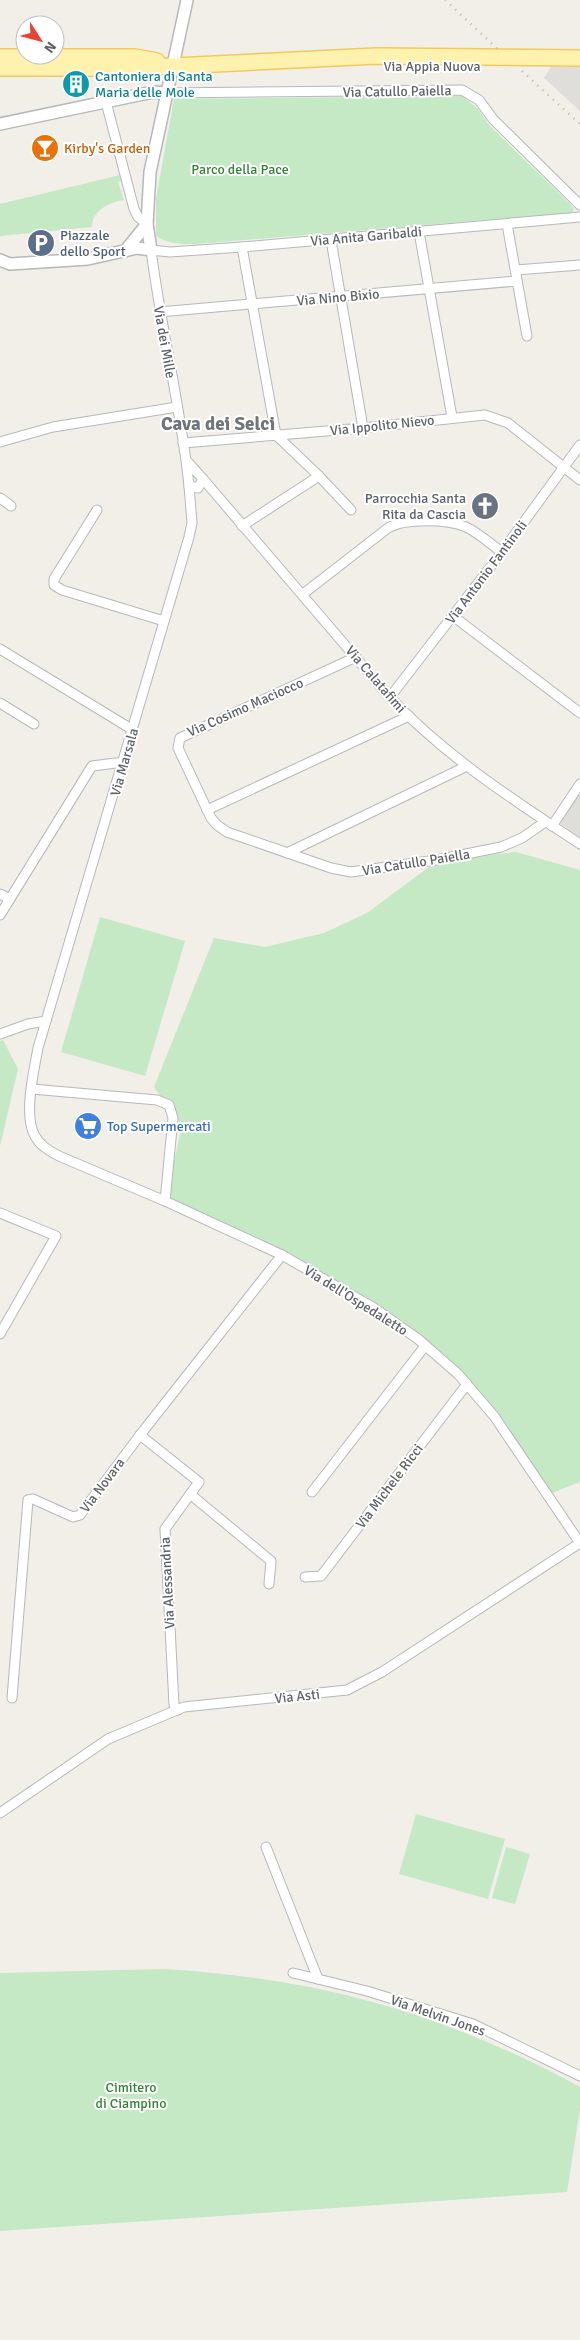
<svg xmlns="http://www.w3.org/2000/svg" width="580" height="2340" viewBox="0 0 580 2340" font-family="Signika,sans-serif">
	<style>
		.industrial { fill: #e0deda }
		.green { fill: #c5e8c5 }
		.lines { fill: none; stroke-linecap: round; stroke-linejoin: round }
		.minor-casing { stroke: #b5b8bc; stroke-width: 11 }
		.tertiary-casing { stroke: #b5b8bc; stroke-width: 14 }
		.primary-casing { stroke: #f2c960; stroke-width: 18 }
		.minor { stroke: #fff; stroke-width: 9 }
		.tertiary { stroke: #fff; stroke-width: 11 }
		.primary { stroke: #fff2af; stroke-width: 15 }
		.rail { stroke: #b6b7b8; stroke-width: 2.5; stroke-dasharray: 1 6; stroke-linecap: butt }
		.labels { text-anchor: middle; stroke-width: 4; stroke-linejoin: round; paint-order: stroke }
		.street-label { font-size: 14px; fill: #5f6368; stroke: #fff }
		.culture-label { font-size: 14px; fill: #0d838f; stroke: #fff; text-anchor: start }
		.food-label { font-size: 14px; fill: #c56008; stroke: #fff; text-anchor: start }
		.park-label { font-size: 14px; fill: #348238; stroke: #fff }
		.service-label { font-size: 14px; fill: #4e5e75; stroke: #fff; text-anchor: start }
		.worship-label { font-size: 14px; fill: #5b616d; stroke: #fff; text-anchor: end }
		.shop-label { font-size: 14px; fill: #366cbe; stroke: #fff; text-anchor: start }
		.district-label { font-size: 19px; font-weight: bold; fill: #70757a; stroke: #fff }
	</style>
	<rect width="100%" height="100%" fill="#f1efe8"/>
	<!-- industrial -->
	<g class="industrial">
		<path d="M556 58H580V111L544 78Z"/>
		<path d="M580 792V838L560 823Z"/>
	</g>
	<!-- green -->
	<g class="green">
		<path d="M462 96 478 109 489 125 572 206 574 210 571 213 195 244C180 244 169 244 156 236V199L174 99Z"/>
		<path d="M120 175 121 181 118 182 124 200C110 202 92 210 92 227L0 236V204Z"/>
		<path d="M516 852 580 870V1482L547 1495 467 1384 418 1339 322 1277 165 1201 182 1126 154 1087 214 938 265 947 324 933 367 913 429 867 488 855Z"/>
		<path d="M100 917 185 941 145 1076 61 1052Z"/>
		<path d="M3 1040 18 1069 0 1146V1041Z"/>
		<path d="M416 1814 505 1839 488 1899 399 1874Z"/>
		<path d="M506 1847 530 1854 515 1904 492 1898Z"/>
		<path d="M163 1969C317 1978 444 2013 580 2087V2109L567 2192 0 2231V1973Z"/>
	</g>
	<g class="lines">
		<!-- minor casing -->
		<g class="minor-casing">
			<g id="minor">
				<path d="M166 93 462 90 479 100 493 119 580 205"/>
				<path d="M106 102 134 209 138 217 147 224"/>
				<path d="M507 224 527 336"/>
				<path d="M419 232 452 417"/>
				<path d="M331 240 363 428"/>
				<path d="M242 247 276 435 319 476 351 510"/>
				<path d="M516 270 580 265"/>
				<path d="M159 312 517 281"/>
				<path d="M0 442 53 427 177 407"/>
				<path d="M183 443 363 428 485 415 508 423 580 480"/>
				<path d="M186 460 203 479 198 488 189 486C181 407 161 329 151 250L170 252 242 247 580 217"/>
				<path d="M203 479 386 693C442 754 512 799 580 844"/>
				<path d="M189 486 192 523 189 537 38 1048C34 1070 23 1116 35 1136 40 1146 50 1151 59 1156L165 1201 282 1255 374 1308 418 1339 458 1374 494 1416 580 1543"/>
				<path d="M0 498 11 506"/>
				<path d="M97 510 54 579V585L62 590 164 621"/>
				<path d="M242 526 319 476"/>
				<path d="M303 594 388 528C405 518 448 519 466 527 479 533 490 544 502 552"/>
				<path d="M453 616 580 713"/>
				<path d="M0 649 133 730"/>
				<path d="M356 657 180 738 178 748 211 818 217 825 227 832 331 868 351 872 436 860 501 847 522 838 545 822"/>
				<path d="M390 697 502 552 580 445"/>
				<path d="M0 703 34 724"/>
				<path d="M207 810 409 716"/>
				<path d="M552 826 580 784"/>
				<path d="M287 853 467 766"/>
				<path d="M0 894 10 899"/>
				<path d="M0 915 92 766 124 762"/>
				<path d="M0 1034 28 1024 46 1021"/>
				<path d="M32 1089 157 1100 169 1105 173 1118 165 1201"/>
				<path d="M0 1213 56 1236 0 1334"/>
				<path d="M140 1435 199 1482 165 1529 174 1705 178 1710"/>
				<path d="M312 1492 425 1346"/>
				<path d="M190 1494 271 1561 269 1584"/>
				<path d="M305 1577 321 1576 467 1384"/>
				<path d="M12 1698 28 1500 33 1499 73 1517 80 1515 140 1435 282 1255"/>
				<path d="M0 1813 108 1739 184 1707 347 1690 382 1672 580 1543"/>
				<path d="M266 1847 318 1979"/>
				<path d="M293 1973 367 1991 473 2024 580 2076"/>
			</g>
		</g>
		<!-- tertiary casing -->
		<g class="tertiary-casing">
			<g id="tertiary">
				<path d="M0 124 153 92 166 93"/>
				<path d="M125 251 147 224"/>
				<path d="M0 260 10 264 88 259 137 248 151 250 147 224 150 172 187 0"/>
			</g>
		</g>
		<!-- primary casing -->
		<g class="primary-casing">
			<g id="primary">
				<path d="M0 57H135L157 61"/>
				<path d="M0 68H134L376 56 580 58"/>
			</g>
		</g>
		<!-- minor -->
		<use href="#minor" class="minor"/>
		<!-- tertiary -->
		<use href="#tertiary" class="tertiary"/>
		<!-- primary -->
		<use href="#primary" class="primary"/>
		<!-- rail -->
		<g class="rail">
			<path d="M445 0 500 51"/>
			<path d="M522 71 580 124"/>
		</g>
	</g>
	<!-- icons -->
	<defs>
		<g id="building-disc" transform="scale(1.4375)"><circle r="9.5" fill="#0f9aa8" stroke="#fff"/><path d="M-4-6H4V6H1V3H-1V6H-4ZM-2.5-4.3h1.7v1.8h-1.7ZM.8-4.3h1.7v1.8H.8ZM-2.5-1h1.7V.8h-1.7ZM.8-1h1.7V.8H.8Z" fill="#fff"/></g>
		<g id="bar-disc" transform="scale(1.4375)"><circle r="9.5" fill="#e8710a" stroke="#fff"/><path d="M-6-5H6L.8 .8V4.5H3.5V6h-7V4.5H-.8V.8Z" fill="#fff"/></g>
		<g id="parking-disc" transform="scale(1.4375)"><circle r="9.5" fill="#5c6f8a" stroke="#fff"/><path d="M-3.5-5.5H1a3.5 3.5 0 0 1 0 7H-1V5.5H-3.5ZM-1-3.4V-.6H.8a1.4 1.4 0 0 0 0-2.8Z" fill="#fff"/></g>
		<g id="church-disc" transform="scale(1.4375)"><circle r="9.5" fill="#6b7280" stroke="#fff"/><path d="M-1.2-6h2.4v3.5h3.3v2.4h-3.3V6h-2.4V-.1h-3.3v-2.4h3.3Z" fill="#fff"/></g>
		<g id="supermarket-disc" transform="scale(1.4375)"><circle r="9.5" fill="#3f7fe0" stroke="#fff"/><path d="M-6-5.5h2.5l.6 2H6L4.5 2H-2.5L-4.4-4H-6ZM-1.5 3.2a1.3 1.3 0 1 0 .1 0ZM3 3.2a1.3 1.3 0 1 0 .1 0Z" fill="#fff"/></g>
	</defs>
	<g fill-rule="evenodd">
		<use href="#building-disc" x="76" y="84"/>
		<use href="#bar-disc" x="45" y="148"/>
		<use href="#parking-disc" x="41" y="243"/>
		<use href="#church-disc" x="485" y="506"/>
		<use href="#supermarket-disc" x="88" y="1126"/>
	</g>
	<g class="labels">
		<!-- street labels -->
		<g class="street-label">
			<text x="432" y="71">Via Appia Nuova</text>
			<text transform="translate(397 91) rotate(-1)" y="5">Via Catullo Paiella</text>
			<text transform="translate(366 236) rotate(-5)" y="5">Via Anita Garibaldi</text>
			<text transform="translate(338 297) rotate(-5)" y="5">Via Nino Bixio</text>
			<text transform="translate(165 342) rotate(80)" y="5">Via dei Mille</text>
			<text transform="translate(382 425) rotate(-6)" y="5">Via Ippolito Nievo</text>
			<text transform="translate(486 572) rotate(-53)" y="5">Via Antonio Fantinoli</text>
			<text transform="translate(376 679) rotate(49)" y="5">Via Calatafimi</text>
			<text transform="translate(245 707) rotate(-24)" y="5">Via Cosimo Maciocco</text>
			<text transform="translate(124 762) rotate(-74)" y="5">Via Marsala</text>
			<text transform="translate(416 862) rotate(-9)" y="5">Via Catullo Paiella</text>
			<text transform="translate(356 1300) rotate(32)" y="5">Via dell'Ospedaletto</text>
			<text transform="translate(102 1485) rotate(-53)" y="5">Via Novara</text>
			<text transform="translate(389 1486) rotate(-53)" y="5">Via Michele Ricci</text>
			<text transform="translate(167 1583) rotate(-93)" y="5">Via Alessandria</text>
			<text transform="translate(297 1696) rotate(-6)" y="5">Via Asti</text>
			<text transform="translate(438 2015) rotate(19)" y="5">Via Melvin Jones</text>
		</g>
		<!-- culture labels -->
		<g class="culture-label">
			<text x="95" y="81">Cantoniera di Santa<tspan x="95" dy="16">Maria delle Mole</tspan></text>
		</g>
		<!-- food labels -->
		<g class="food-label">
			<text x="64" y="153">Kirby's Garden</text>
		</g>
		<!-- park labels -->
		<g class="park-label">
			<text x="240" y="174">Parco della Pace</text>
			<text x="131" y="2092">Cimitero<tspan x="131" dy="16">di Ciampino</tspan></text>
		</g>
		<!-- service labels -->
		<g class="service-label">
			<text x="60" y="240">Piazzale<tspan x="60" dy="16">dello Sport</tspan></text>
		</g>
		<!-- worship labels -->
		<g class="worship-label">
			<text x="466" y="503">Parrocchia Santa<tspan x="466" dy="16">Rita da Cascia</tspan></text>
		</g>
		<!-- shop labels -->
		<g class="shop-label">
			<text x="107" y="1131">Top Supermercati</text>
		</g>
		<!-- district labels -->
		<g class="district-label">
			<text x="218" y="430">Cava dei Selci</text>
		</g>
	</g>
	<!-- north arrow -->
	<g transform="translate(40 40) rotate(126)"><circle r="24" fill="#ffffff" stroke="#bfc1c3"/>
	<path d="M0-4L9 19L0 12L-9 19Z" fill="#ea4335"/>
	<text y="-8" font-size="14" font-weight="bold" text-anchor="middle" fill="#5f6368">N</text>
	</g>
</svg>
